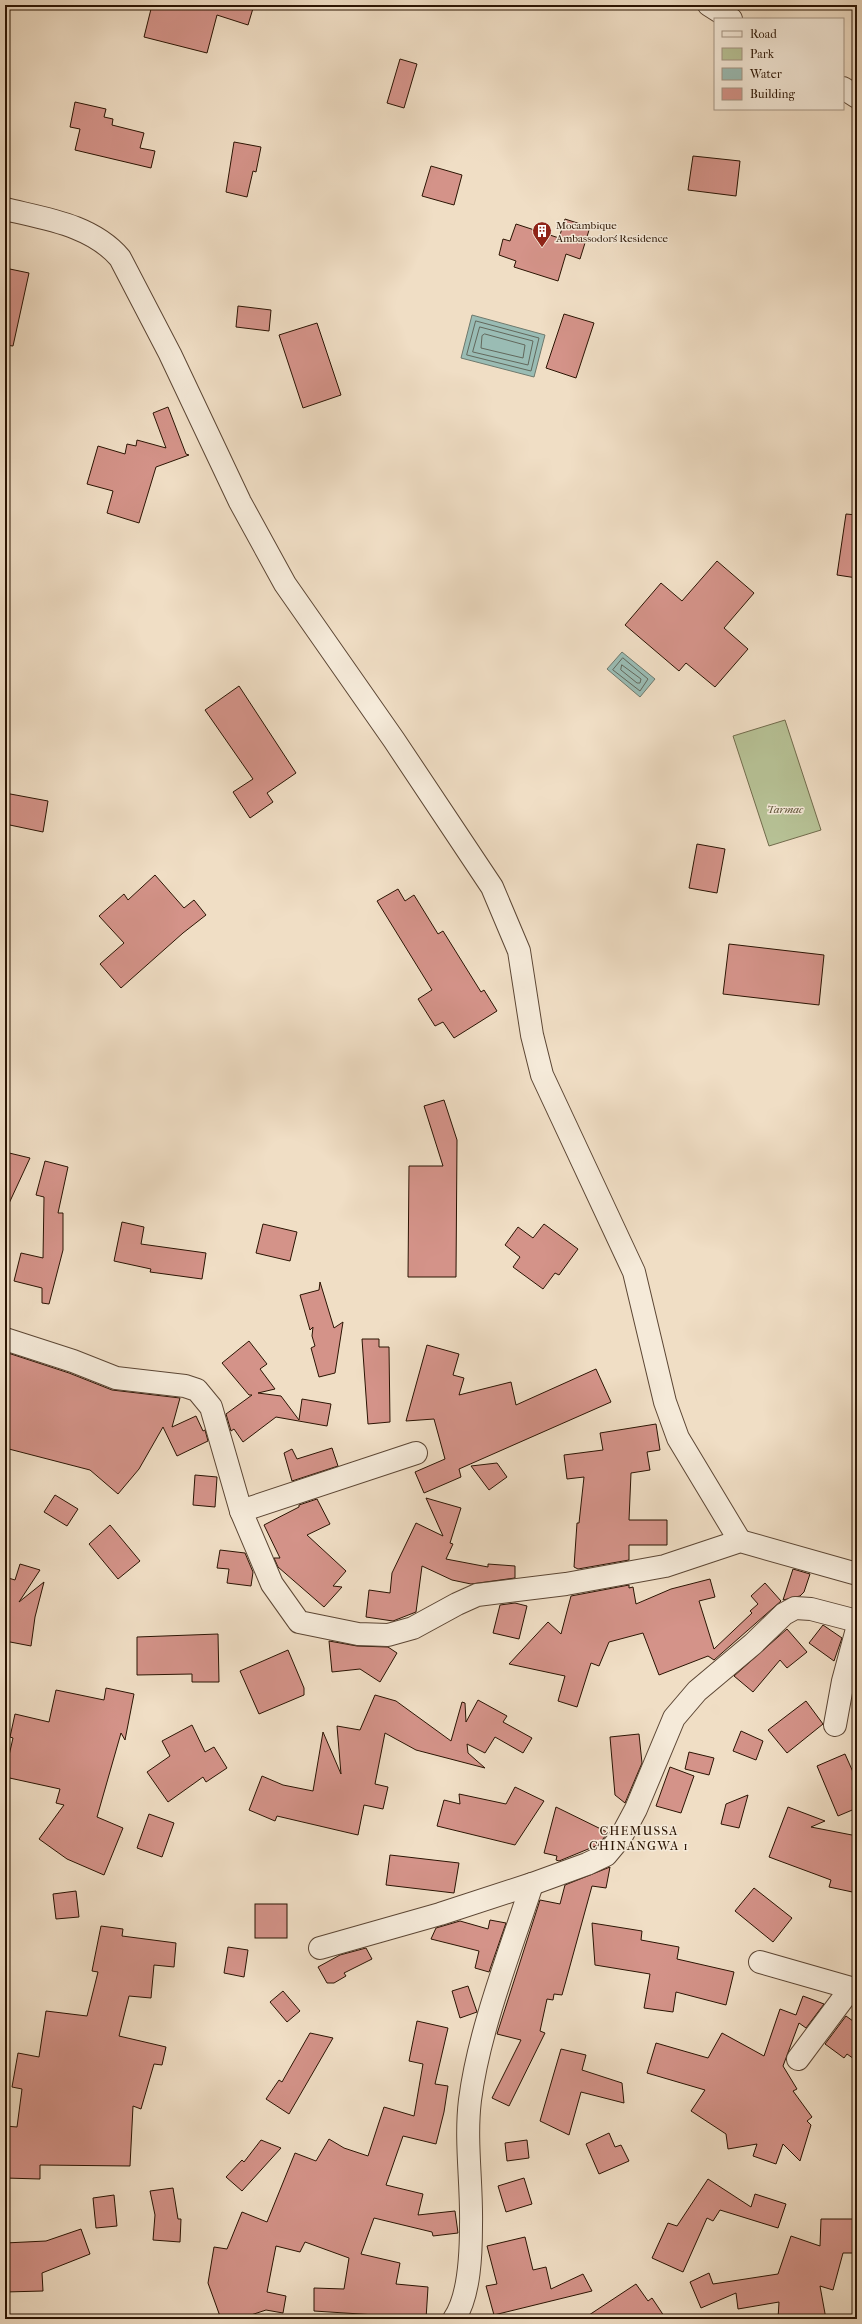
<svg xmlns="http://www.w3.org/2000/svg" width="862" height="2324" viewBox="0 0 862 2324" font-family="'IM FELL French Canon',serif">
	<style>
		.green { fill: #b7c296; stroke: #716b4c }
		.water { fill: #9abcb4; stroke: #6e796d }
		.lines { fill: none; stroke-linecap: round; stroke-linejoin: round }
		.shore { stroke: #62685c; stroke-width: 1 }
		.building { fill: #d49389; stroke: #2b1403 }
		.minor-casing { stroke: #5c4634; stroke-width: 24 }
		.minor { stroke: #f5ead9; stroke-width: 22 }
		.labels { text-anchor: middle; stroke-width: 3; stroke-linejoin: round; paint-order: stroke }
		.poi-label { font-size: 11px; fill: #2b1403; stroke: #f5ead9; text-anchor: start }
		.park-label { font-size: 11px; font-style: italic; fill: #5c5136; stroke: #f5ead9 }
		.quarter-label { font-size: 13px; letter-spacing: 1px; fill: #2b1403; stroke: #f5ead9 }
	</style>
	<rect width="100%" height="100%" fill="#f0dec5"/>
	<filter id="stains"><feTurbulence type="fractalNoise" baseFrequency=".005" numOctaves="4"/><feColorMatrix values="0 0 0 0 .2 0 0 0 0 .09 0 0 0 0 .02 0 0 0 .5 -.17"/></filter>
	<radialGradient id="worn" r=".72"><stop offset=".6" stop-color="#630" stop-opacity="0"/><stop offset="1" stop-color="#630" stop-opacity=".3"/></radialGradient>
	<!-- green -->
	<path class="green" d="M785 720 821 830 769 846 733 736Z"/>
	<!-- water -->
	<g class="water">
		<path d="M472 315 545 335 534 377 461 358Z"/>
		<path d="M622 652 655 679 640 697 607 669Z"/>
	</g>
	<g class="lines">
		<!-- shore -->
		<g class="shore">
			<path d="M476 321 539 338 531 371 467 355Z"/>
			<path d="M480 327 533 341 528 365 473 352Z"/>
			<path d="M485 334 525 345 523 358 481 348 482 336Z"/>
			<path d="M623 658 648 679 640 691 613 670Z"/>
			<path d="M622 665 641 679 640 683H637L621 670Z"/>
		</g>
	</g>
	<!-- building -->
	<g class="building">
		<path d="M152 5H254L248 25 217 15 207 53 144 37Z"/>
		<path d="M400 59 417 64 404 108 387 103Z"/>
		<path d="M75 102 106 109 104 117 113 119 112 125 144 133 140 148 155 151 151 168 75 150 80 129 70 127Z"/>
		<path d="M234 142 261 147 256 172 253 171 247 197 226 192Z"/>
		<path d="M693 156 740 161 736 196 688 190Z"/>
		<path d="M431 166 462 175 454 205 422 196Z"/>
		<path d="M565 219 590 227 580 259 566 254 558 281 514 267 516 261 499 255 503 239 510 241 516 224 559 238Z"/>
		<path d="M5 268 29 273 13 346 5 345Z"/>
		<path d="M238 306 271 310 269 331 236 327Z"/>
		<path d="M564 314 594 323 576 378 546 368Z"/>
		<path d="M317 323 341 395 303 408 279 335Z"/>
		<path d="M168 407 186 454 189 455 156 467 139 523 107 513 113 491 87 484 98 446 125 454 127 444 136 446 137 440 166 448 153 413Z"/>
		<path d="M846 514 857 515V578L837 575Z"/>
		<path d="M717 561 754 593 724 628 748 649 715 687 686 663 679 671 625 625 661 583 682 601Z"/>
		<path d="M239 686 296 773 267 793 273 802 250 818 233 792 253 779 205 710Z"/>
		<path d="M5 793 48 801 43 832 5 824Z"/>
		<path d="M697 844 725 849 717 893 689 888Z"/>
		<path d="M155 875 184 908 194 900 206 915 183 933 121 988 100 964 124 943 99 916 124 894 128 900Z"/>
		<path d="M398 889 405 901 414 895 438 934 443 931 481 992 484 990 497 1011 454 1038 443 1022 435 1026 418 999 432 990 377 901Z"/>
		<path d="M729 944 824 955 819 1005 723 994Z"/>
		<path d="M444 1100 457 1140 456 1277H408L409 1166H443L424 1106Z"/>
		<path d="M5 1152 30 1158 5 1212Z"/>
		<path d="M45 1161 68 1167 58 1213H63V1250L49 1304 42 1303V1288L14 1281 21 1253 43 1258 44 1197 36 1195Z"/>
		<path d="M122 1222 144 1227 141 1244 206 1253 202 1279 150 1272 151 1269 114 1261Z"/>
		<path d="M263 1224 297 1232 290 1261 256 1253Z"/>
		<path d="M544 1224 578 1249 559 1275 555 1273 543 1289 513 1267 520 1257 505 1245 518 1227 533 1238Z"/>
		<path d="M320 1282 334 1328 343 1322 335 1373 319 1377 311 1348 315 1346 312 1336 313 1327 310 1330 300 1295 319 1290Z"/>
		<path d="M362 1339H379V1347H389L390 1422 368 1424Z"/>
		<path d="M249 1341 267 1364 260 1369 275 1389 258 1393 281 1396 299 1420 302 1399 331 1404 327 1426 276 1417 243 1442 234 1429 231 1431 226 1414 252 1395H249L222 1363Z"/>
		<path d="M427 1345 459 1354 453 1375 464 1378 459 1395 511 1382 516 1405 596 1369 611 1402 459 1469 461 1477 424 1493 415 1472 445 1459 434 1419 406 1421Z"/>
		<path d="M5 1352 69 1373 112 1390 180 1398 172 1427 196 1416 203 1431 205 1430 208 1441 177 1456 163 1427 139 1469 118 1494 90 1470 5 1448Z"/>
		<path d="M656 1424 660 1450 647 1452 650 1470 631 1473 629 1520H667V1545H629V1560L578 1569 574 1567 577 1523H579L584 1477 567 1479 564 1455 603 1450 600 1433Z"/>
		<path d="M332 1448 338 1466 292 1481 284 1453 292 1449 297 1459Z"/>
		<path d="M497 1463 507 1477 489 1490 471 1466Z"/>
		<path d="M195 1475 217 1477 215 1507 193 1505Z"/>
		<path d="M55 1495 78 1509 67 1526 44 1512Z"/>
		<path d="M426 1498 461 1508 450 1543 453 1544 446 1559 488 1567V1564L515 1566V1578L471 1584 452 1580 422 1566 416 1612 393 1621 366 1617 369 1590 390 1593 392 1573 416 1523 443 1536Z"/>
		<path d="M317 1499 330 1524 307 1535 346 1571 333 1586 342 1587 324 1607 278 1567 274 1558H280L264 1525 299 1507V1505Z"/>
		<path d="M110 1525 140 1561 118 1579 89 1544Z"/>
		<path d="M220 1550 245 1553 253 1572 251 1586 227 1583 229 1569 217 1568Z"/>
		<path d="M20 1564 40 1570 19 1602 44 1582 35 1617 31 1646 5 1641V1577L15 1580Z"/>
		<path d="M793 1569 810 1574 804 1592 800 1596 783 1600Z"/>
		<path d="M710 1579 715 1597 699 1601 714 1649 752 1613 750 1611 758 1604 751 1596 765 1583 781 1601 714 1660 708 1656 659 1675 643 1633 609 1642 599 1666 591 1663 577 1707 558 1701 565 1676 509 1664 548 1622 561 1634 571 1596 629 1585V1588L633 1587 636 1604 671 1589Z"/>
		<path d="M515 1603 527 1606 519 1639 493 1633 500 1605Z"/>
		<path d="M823 1625 842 1638 834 1661 809 1643Z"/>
		<path d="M787 1629 807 1652 787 1668 780 1660 753 1692 734 1676Z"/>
		<path d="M218 1634 219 1682H192V1674L137 1675V1637Z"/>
		<path d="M329 1641 357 1646 388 1647 397 1653 380 1682 360 1669 332 1672Z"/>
		<path d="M288 1650 304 1688V1695L259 1714 240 1671Z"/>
		<path d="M106 1688 134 1694 125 1740 121 1733 97 1817 123 1828 104 1875 67 1859 39 1839 64 1805 56 1803 60 1789 5 1777V1773L13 1738 10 1737 15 1714 49 1722 56 1690 104 1700Z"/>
		<path d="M375 1695 396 1701 451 1741 462 1702 465 1703 466 1722 478 1700 507 1716 503 1722 532 1738 523 1753 495 1737 485 1753 467 1744 468 1753 485 1768 416 1750 385 1733 375 1784 388 1787 383 1809 364 1805 358 1835 277 1816 275 1821 249 1810 262 1776 283 1785 313 1791 323 1732 341 1774 337 1726 360 1730Z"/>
		<path d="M806 1701 823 1724 787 1753 768 1730Z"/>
		<path d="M192 1725 205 1752 214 1747 227 1768 206 1782 203 1777 168 1802 147 1772 170 1756 162 1741Z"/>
		<path d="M741 1731 763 1741 756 1760 733 1751Z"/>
		<path d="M639 1734 642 1763 625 1803 615 1795 610 1737Z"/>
		<path d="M689 1752 714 1758 709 1775 685 1769Z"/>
		<path d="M845 1754 857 1781V1808L838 1816 817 1766Z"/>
		<path d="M670 1767 694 1776 681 1813 656 1806Z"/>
		<path d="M515 1787 544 1801 515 1845 437 1826 444 1800 460 1804 459 1794 506 1804Z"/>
		<path d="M748 1795 739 1828 721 1824 726 1804Z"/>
		<path d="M556 1807 607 1832V1834L598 1845 559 1861 556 1860 557 1856 544 1853Z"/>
		<path d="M788 1807 825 1821 811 1827 857 1836V1893L829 1887 831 1880 769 1857Z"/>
		<path d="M149 1814 174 1823 162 1857 137 1848Z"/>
		<path d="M390 1855 459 1863 454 1893 386 1885Z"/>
		<path d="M610 1867 606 1888 592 1886 562 1995 554 1994 553 2000 547 1999 540 2031 545 2033 509 2106 492 2098 521 2040 497 2034 540 1900 560 1904 565 1885Z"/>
		<path d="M754 1888 792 1918 773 1942 735 1911Z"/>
		<path d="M76 1891 79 1917 56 1919 53 1894Z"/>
		<rect x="255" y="1904" width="32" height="34"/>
		<path d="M490 1920 506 1923 489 1972 475 1968 479 1951 431 1939 436 1928 460 1921 488 1929Z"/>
		<path d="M592 1923 642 1931 641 1940 679 1947 677 1959 734 1972 726 2005 676 1992 673 2012 644 2008 650 1974 595 1965Z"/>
		<path d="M101 1926 123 1929 122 1936 176 1943 174 1967 154 1965 151 1998 129 1996 119 2036 166 2047 162 2065 154 2064 141 2109 133 2106 130 2166 40 2165V2179L5 2178V2126L17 2127 22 2089 12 2087 18 2053 39 2057 46 2011 87 2016 98 1972 92 1971Z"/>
		<path d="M228 1947 248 1950 244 1977 224 1973Z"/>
		<path d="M366 1948 372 1959 344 1973 346 1976 334 1983H327L318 1967 340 1955Z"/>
		<path d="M468 1986 477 2012 460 2018 452 1991Z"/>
		<path d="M283 1991 300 2011 287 2022 270 2002Z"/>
		<path d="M803 1996 824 2004 806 2028 799 2023 783 2066 797 2089 793 2091 812 2117 807 2121 811 2125 800 2161 783 2144 776 2164 753 2156 757 2144 728 2149 726 2134 691 2111 705 2090 647 2073 656 2043 708 2058 722 2033 764 2056 780 2009 796 2015Z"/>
		<path d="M846 2016 857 2024V2061L847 2054 844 2058 825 2044Z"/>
		<path d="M417 2021 448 2028 435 2084 448 2086 444 2112 436 2144 403 2136 386 2185 423 2194 418 2215 455 2211 458 2233 433 2236 432 2232 374 2218 361 2254 400 2263 396 2284 428 2287 426 2319H376V2315L314 2311V2288L344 2289 349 2258 305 2242 300 2252 276 2246 267 2292 286 2296 283 2313 266 2310 239 2319H221L208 2283 214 2247 227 2249 242 2212 267 2222 295 2153 316 2161 329 2139 344 2148 368 2156 384 2107 414 2116 423 2064 409 2061Z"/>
		<path d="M310 2033 333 2038 289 2114 266 2099 279 2080 282 2082Z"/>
		<path d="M561 2049 586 2055 582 2070 622 2083 624 2103 581 2092 569 2135 540 2121Z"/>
		<path d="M609 2133 615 2147 621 2145 629 2161 599 2174 586 2144Z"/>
		<path d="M261 2140 281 2148 242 2191 226 2177 242 2160 244 2162Z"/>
		<path d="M527 2140 529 2158 507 2161 505 2143Z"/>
		<path d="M524 2178 532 2204 506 2212 498 2186Z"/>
		<path d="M708 2179 751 2207 755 2194 786 2204 778 2228 720 2210 713 2221 707 2218 683 2272 652 2258 668 2223 677 2226Z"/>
		<path d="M173 2188 178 2219H181L180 2242 153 2240 155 2215 150 2191Z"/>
		<path d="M114 2195 117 2226 96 2228 93 2198Z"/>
		<path d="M821 2219H853V2253H843L833 2290 820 2286 826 2319H778L779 2302 738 2309 736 2293 701 2308 690 2282 709 2273 713 2284 778 2274 791 2236 820 2246Z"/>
		<path d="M81 2229 90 2254 42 2273 43 2291 5 2292V2243L46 2241Z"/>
		<path d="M525 2237 533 2270 546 2267 551 2289 583 2274 592 2291 494 2315 486 2286 497 2284 487 2246Z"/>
		<path d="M636 2284 648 2301 652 2298 666 2319H583Z"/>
	</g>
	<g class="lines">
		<!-- minor casing -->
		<g class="minor-casing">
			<g id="minor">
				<path d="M709 5 731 19"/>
				<path d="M843 88 857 97"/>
				<path d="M5 209C46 219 92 225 120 258L170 354 240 502 285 584 394 740 492 887 519 951 532 1035 542 1075 634 1272 665 1402 678 1438 740 1541"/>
				<path d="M5 1339 73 1361 116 1378 185 1386 197 1390 211 1407 241 1511 272 1584 299 1622 358 1634 388 1635 413 1628 457 1604 477 1595 566 1584 665 1566 740 1541 857 1574"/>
				<path d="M241 1511 416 1453"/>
				<path d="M835 1725 843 1681 857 1629"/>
				<path d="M320 1948 440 1914 532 1884 587 1864 606 1855 621 1837 636 1809 674 1718 697 1691 753 1644 784 1614 795 1608 811 1609 857 1621"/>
				<path d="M760 1962 851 1988 857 1993"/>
				<path d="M798 2059 851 1988"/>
				<path d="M454 2319C470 2296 471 2252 471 2225 472 2183 465 2141 470 2100 479 2030 510 1952 532 1884"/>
			</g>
		</g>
		<!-- minor -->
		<use href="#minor" class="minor"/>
	</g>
	<!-- icons -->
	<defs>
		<g id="building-pin" transform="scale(1)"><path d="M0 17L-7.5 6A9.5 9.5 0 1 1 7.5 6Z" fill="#8f2418" stroke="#f5ead9"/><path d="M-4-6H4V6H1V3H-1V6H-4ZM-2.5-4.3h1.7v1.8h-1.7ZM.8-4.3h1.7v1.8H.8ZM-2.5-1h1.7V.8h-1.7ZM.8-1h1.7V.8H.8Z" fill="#fff"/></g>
	</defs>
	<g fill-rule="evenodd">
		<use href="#building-pin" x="542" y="231"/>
	</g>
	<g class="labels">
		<!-- poi labels -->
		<g class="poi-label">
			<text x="556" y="229">Mocambique<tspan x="556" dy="13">Ambassodorś Residence</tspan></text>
		</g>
		<!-- park labels -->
		<g class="park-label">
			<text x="785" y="813">Tarmac</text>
		</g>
		<!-- quarter labels -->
		<g class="quarter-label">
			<text x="639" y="1835">CHEMUSSA<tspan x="639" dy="15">CHINANGWA 1</tspan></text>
		</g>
	</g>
	<!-- margin -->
	<rect width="862" height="2324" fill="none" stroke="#f0dec5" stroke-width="20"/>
	<rect x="6" y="6" width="850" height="2312" fill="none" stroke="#2b1403" stroke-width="2"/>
	<rect x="10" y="10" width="842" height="2304" fill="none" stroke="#2b1403"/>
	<!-- legend -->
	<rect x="714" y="18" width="130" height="92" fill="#f5ead9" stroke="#a49483"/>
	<rect x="722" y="31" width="20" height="6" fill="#f5ead9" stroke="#a49483"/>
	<text x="750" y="38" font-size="12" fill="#2b1403">Road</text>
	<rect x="722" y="48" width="20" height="12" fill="#b7c296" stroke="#a49483"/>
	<text x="750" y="58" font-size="12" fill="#2b1403">Park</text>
	<rect x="722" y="68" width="20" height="12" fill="#9abcb4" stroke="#a49483"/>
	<text x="750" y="78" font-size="12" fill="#2b1403">Water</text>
	<rect x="722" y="88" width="20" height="12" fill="#d49389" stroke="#a49483"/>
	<text x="750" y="98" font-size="12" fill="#2b1403">Building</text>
	<rect width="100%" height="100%" filter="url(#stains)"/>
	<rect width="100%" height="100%" fill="url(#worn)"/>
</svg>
